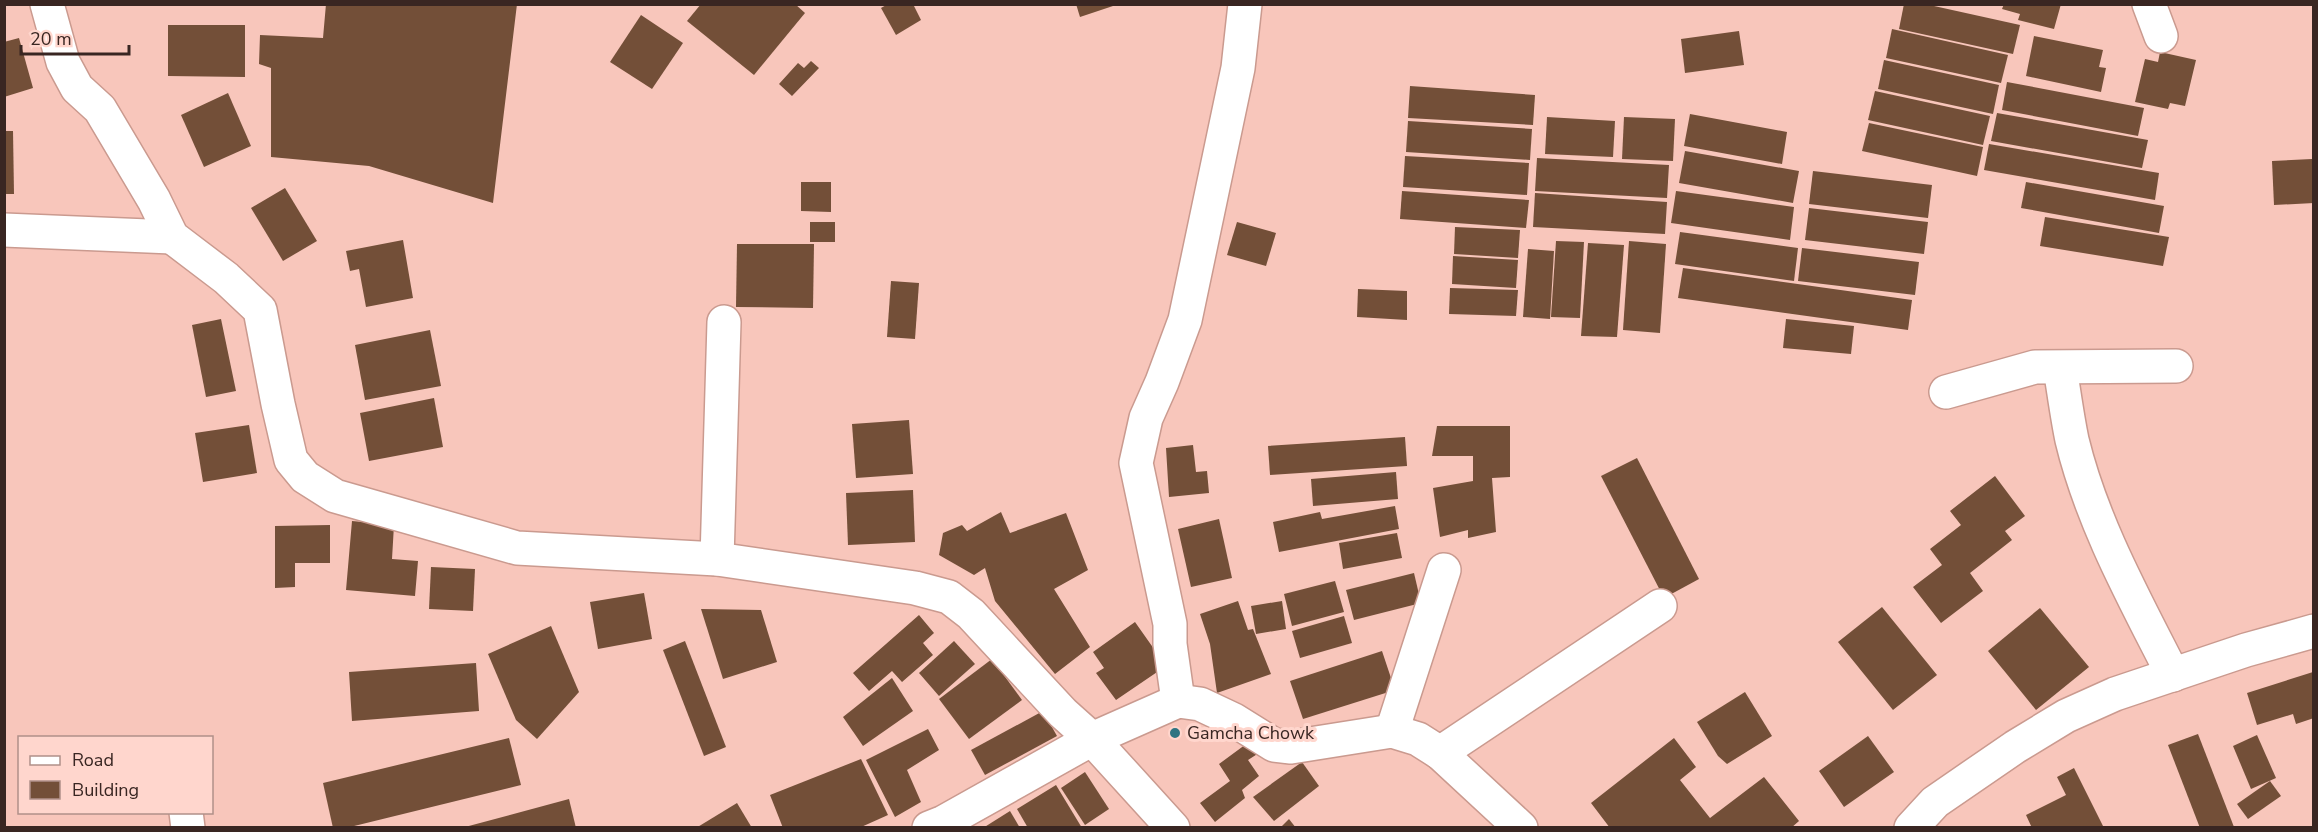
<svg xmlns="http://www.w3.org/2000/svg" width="2318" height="832" viewBox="0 0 2318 832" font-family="'Nunito Sans',sans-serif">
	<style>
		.building { fill: #734f38 }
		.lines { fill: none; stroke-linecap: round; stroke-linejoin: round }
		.minor-casing { stroke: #ca9a8f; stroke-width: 36 }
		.minor { stroke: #fff; stroke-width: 33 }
		.poi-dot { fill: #2e7482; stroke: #ffd6cd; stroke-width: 2 }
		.labels { text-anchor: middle; stroke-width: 6; stroke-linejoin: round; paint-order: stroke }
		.poi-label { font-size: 18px; fill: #392622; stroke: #ffd6cd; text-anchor: start }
	</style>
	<rect width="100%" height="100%" fill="#f8c6bb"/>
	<!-- building -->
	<g class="building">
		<path d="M326 4H517L493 203 369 166 271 157V68L259 64 260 35 323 38Z"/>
		<path d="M701 4H795L805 13 754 75 687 21Z"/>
		<path d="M888 4H913L921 20 896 35 881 8Z"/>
		<path d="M1076 4H1116V5L1080 17Z"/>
		<path d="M1904 4H1925L2020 25 2013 54 1899 29Z"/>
		<path d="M2004 4H2061L2054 29 2018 20 2020 14 2002 9Z"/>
		<path d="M641 15 683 43 652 89 610 62Z"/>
		<path d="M168 25H245V77L168 76Z"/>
		<path d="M1892 29 2008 55 2001 83 1886 58Z"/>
		<path d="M1739 31 1744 65 1685 73 1681 39Z"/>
		<path d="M2034 36 2103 50 2099 67 2106 68 2101 92 2026 76Z"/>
		<path d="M19 38 33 88 4 97V42Z"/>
		<path d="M2160 52 2196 60 2185 106 2170 103 2168 109 2135 102 2145 59 2158 62Z"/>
		<path d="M1884 60 1999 85 1993 114 1878 89Z"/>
		<path d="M811 61 819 68 792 96 779 84 798 63 804 68Z"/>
		<path d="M2007 82 2144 108 2138 136 2002 110Z"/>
		<path d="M1410 86 1535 95 1533 125 1408 118Z"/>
		<path d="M1875 91 1990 116 1983 145 1868 120Z"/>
		<path d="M228 93 251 146 204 167 181 115Z"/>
		<path d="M1997 113 2148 140 2142 168 1991 141Z"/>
		<path d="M1690 114 1787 132 1782 164 1684 146Z"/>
		<path d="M1547 117 1615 121 1613 157 1545 154Z"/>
		<path d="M1624 117 1675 119 1673 161 1622 159Z"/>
		<path d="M1408 121 1532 129 1530 160 1406 152Z"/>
		<path d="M1869 123 1983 147 1977 176 1862 151Z"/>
		<path d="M4 131H13L14 194H4Z"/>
		<path d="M1989 144 2159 173 2155 200 1984 170Z"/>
		<path d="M1685 151 1799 171 1793 203 1679 183Z"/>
		<path d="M1405 156 1529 163 1527 195 1403 187Z"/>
		<path d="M1537 158 1669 165 1667 198 1535 191Z"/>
		<path d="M2312 159 2314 203 2274 205 2272 161Z"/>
		<path d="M1813 171 1932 185 1928 218 1809 204Z"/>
		<path d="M801 182H831V212L801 211Z"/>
		<path d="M2026 182 2164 206 2159 233 2021 208Z"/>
		<path d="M285 188 317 241 283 261 251 208Z"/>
		<path d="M1402 191 1529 200 1526 228 1400 219Z"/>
		<path d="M1676 191 1794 207 1790 240 1671 223Z"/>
		<path d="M1535 193 1667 202 1665 234 1533 227Z"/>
		<path d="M1809 208 1928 222 1924 254 1805 240Z"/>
		<path d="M2045 217 2169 237 2163 266 2040 246Z"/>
		<rect x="810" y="222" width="25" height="20"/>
		<path d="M1237 222 1276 233 1266 266 1227 255Z"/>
		<path d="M1455 227 1520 230 1518 258 1454 254Z"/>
		<path d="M1680 232 1798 248 1794 281 1675 264Z"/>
		<path d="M403 240 413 298 366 307 359 269 350 271 346 251Z"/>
		<path d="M1556 241 1584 242 1580 318 1551 317Z"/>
		<path d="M1629 241 1666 244 1660 333 1623 330Z"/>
		<path d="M1588 243 1624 245 1617 337 1581 336Z"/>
		<path d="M737 244H814L813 308 736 307Z"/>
		<path d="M1802 248 1919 262 1915 295 1798 281Z"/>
		<path d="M1528 249 1554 251 1550 319 1523 317Z"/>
		<path d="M1453 256 1518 260 1516 288 1452 284Z"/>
		<path d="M1683 268 1912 300 1908 330 1678 298Z"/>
		<path d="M891 281 919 283 915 339 887 337Z"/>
		<path d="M1450 288 1518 290 1516 316 1449 314Z"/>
		<path d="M1358 289 1407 291V320L1357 317Z"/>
		<path d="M221 319 236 391 206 397 192 325Z"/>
		<path d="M1786 319 1854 326 1851 354 1783 348Z"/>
		<path d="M430 330 441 386 365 400 355 345Z"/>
		<path d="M434 398 443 447 369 461 360 413Z"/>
		<path d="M909 420 913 474 856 478 852 424Z"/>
		<path d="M249 425 257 473 203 482 195 433Z"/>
		<path d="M1437 426H1510V477L1492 478 1496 532 1468 538V530L1440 537 1433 488 1473 481V456H1432Z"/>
		<path d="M1405 437 1407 466 1270 475 1268 446Z"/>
		<path d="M1193 445 1196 472 1207 471 1209 493 1169 497 1166 448Z"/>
		<path d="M1637 458 1699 579 1664 598 1601 476Z"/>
		<path d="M1396 472 1398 499 1313 506 1311 479Z"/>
		<path d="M1995 476 2025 516 2005 531 2012 540 1970 573 1983 591 1941 623 1913 587 1942 565 1930 549 1961 525 1950 511Z"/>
		<path d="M913 490 915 542 848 545 846 493Z"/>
		<path d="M1395 506 1399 529 1279 552 1273 522 1320 512 1322 519Z"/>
		<path d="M1001 512 1010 533 1066 513 1088 570 1054 589 1090 647 1055 674 995 601 985 568 974 575 939 555 943 533 962 525 967 531Z"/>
		<path d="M1219 519 1232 578 1191 587 1178 529Z"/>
		<path d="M352 521 394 525 392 559 418 561 415 596 346 590Z"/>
		<path d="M330 525V563H295V587L275 588V526Z"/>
		<path d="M1397 533 1402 558 1343 569 1339 543Z"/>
		<path d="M431 567 475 569 473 611 429 609Z"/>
		<path d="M1414 573 1421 603 1354 620 1346 590Z"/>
		<path d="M1335 581 1344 612 1292 626 1284 594Z"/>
		<path d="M644 593 652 639 598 649 590 602Z"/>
		<path d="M1238 601 1248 630 1253 629 1271 674 1217 693 1210 644 1200 614Z"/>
		<path d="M1282 601 1286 629 1256 634 1251 606Z"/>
		<path d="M1882 607 1937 675 1893 710 1838 642Z"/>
		<path d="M2040 608 2089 667 2036 710 1988 651Z"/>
		<path d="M701 609 761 610 777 662 723 679Z"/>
		<path d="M919 615 934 633 923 643 933 655 902 682 892 671 869 691 853 673Z"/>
		<path d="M1344 616 1352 643 1300 658 1292 631Z"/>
		<path d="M1135 622 1166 666 1116 700 1096 673 1104 668 1093 652Z"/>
		<path d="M551 626 579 692 537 739 516 720 488 654Z"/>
		<path d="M685 641 726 747 704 756 663 650Z"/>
		<path d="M954 641 975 664 939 696 919 673Z"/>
		<path d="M1382 651 1395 690 1303 719 1290 681Z"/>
		<path d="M992 659 1022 700 969 739 939 699Z"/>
		<path d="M476 663 479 711 352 721 349 672Z"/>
		<path d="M2313 672 2314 718 2296 724 2293 714 2257 725 2247 693Z"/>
		<path d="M892 678 913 711 863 746 843 717Z"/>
		<path d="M1745 692 1772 736 1727 764 1718 756 1697 722Z"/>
		<path d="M1043 711 1057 736 985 775 971 750Z"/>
		<path d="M928 729 939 750 907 770 921 802 895 817 866 760Z"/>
		<path d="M2198 734 2234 827 2232 828H2200L2168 745Z"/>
		<path d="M2257 735 2276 778 2251 789 2233 746Z"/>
		<path d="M1868 736 1894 772 1844 807 1819 771Z"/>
		<path d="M509 738 521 785 346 828H333L323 783Z"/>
		<path d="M1674 738 1696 767 1680 780 1710 818 1764 777 1799 821 1791 828H1610L1591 803Z"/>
		<path d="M1253 739 1262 751 1248 760 1259 776 1242 790 1245 798 1215 822 1200 803 1230 781 1219 764Z"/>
		<path d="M861 759 888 815 859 828H783L770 795Z"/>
		<path d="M1302 762 1319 786 1274 821 1253 797Z"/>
		<path d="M2074 768 2104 828H2032L2026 815 2066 795 2057 777Z"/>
		<path d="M1085 772 1109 809 1085 825 1061 788Z"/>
		<path d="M2270 781 2281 796 2248 819 2237 804Z"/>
		<path d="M1056 785 1082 828H1028L1017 809Z"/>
		<path d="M569 799 576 828H465V827Z"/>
		<path d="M737 803 752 828H696Z"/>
		<path d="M1010 811 1020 828H983Z"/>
		<path d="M1289 819 1296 828H1280Z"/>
	</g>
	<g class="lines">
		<!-- minor casing -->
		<g class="minor-casing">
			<g id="minor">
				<path d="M47 4 63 62 77 88 100 109 154 200 172 237 226 278 260 310 278 404 291 460 305 477 335 496 517 548 717 559 915 588 949 597 971 614 1063 713 1092 739 1173 828"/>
				<path d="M2149 4 2161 36"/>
				<path d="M4 230 172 237"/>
				<path d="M2060 368C2064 392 2067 416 2072 440 2092 523 2135 600 2173 675"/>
				<path d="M1946 392 2035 367 2176 366"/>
				<path d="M717 559 724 322"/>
				<path d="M1178 701 1170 644V624L1136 463 1146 418 1162 382 1185 320 1238 68 1245 4"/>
				<path d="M1178 701 1200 704 1234 720 1274 745 1291 747 1392 731 1418 739 1440 753 1521 828"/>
				<path d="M1392 731 1444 570"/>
				<path d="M1440 753 1660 606"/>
				<path d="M186 812 188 828"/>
				<path d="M929 828 944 822 1092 739 1178 701"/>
				<path d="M1911 828 1935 802 2015 747 2066 716 2115 694 2246 650 2314 631"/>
			</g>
		</g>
		<!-- minor -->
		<use href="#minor" class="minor"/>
	</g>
	<!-- markers -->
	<circle class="poi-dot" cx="1175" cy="733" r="6"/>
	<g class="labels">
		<!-- poi labels -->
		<g class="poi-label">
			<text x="1187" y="739">Gamcha Chowk</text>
		</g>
	</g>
	<!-- border -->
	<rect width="2318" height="832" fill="none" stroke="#392622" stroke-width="12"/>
	<!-- legend -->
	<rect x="18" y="736" width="195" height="78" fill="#ffd6cd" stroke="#b09089" stroke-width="1.5"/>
	<rect x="30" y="756" width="30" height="9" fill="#ffffff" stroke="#b09089" stroke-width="1.5"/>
	<text x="72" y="766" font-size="18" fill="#392622">Road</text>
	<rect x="30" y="781" width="30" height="18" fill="#734f38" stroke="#b09089" stroke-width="1.5"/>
	<text x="72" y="796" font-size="18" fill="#392622">Building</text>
	<!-- scale -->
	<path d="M21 45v9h108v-9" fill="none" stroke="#392622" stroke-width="3"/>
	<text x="30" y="45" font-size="18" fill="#392622" stroke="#ffd6cd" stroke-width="4.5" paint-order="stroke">20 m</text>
</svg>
